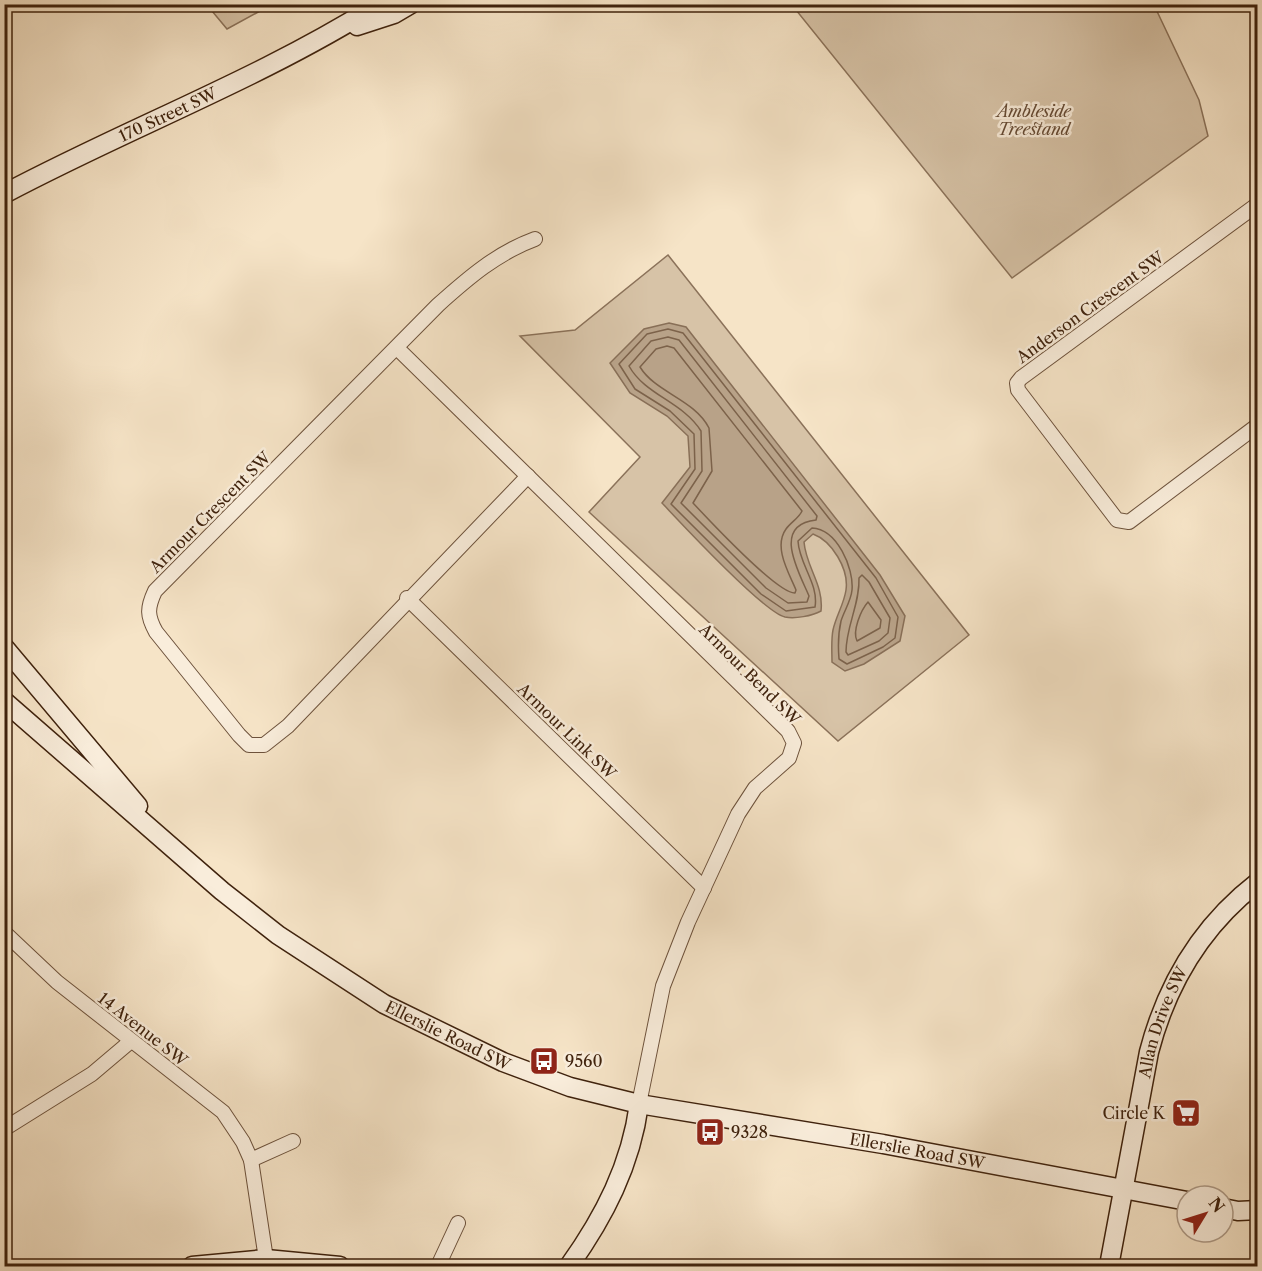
<svg xmlns="http://www.w3.org/2000/svg" width="1262" height="1271" viewBox="0 0 1262 1271" font-family="'Libre Caslon Text',serif">
	<style>
		.green { fill: #d7c3a7; stroke: #8b725a; stroke-width: 1.5 }
		.water { fill: #b8a288; stroke: #886f57; stroke-width: 1.5 }
		.lines { fill: none; stroke-linecap: round; stroke-linejoin: round }
		.shore { stroke: #7c624a; stroke-width: 1.5 }
		.street-casing { stroke: #6d523c; stroke-width: 16 }
		.secondary-casing { stroke: #3f220d; stroke-width: 21 }
		.street { stroke: #f9eddb; stroke-width: 14 }
		.secondary { stroke: #f9eddb; stroke-width: 18 }
		.labels { text-anchor: middle; stroke-width: 5; stroke-linejoin: round; paint-order: stroke }
		.park-label { font-size: 16px; font-style: italic; fill: #654a34; stroke: #f9eddb }
		.street-label { font-size: 16px; fill: #3f220d; stroke: #f9eddb }
		.poi-label { font-size: 16px; fill: #3f220d; stroke: #f9eddb; text-anchor: start }
	</style>
	<rect width="100%" height="100%" fill="#f6e4c7"/>
	<filter id="stains"><feTurbulence type="fractalNoise" baseFrequency=".00333" numOctaves="4"/><feColorMatrix values="0 0 0 0 .2 0 0 0 0 .09 0 0 0 0 .02 0 0 0 .5 -.17"/></filter>
	<radialGradient id="worn" r=".72"><stop offset=".6" stop-color="#630" stop-opacity="0"/><stop offset="1" stop-color="#630" stop-opacity=".3"/></radialGradient>
	<!-- green -->
	<g class="green">
		<path d="M207 5H271L227 29Z"/>
		<path d="M792 5H1154L1199 100 1208 136 1012 278Z"/>
		<path d="M668 255 969 635 838 741 589 512 640 457 520 336 575 330Z"/>
	</g>
	<!-- water -->
	<path class="water" d="M669 323 686 327 880 575 905 616 900 641 864 664 845 671 832 662C832 652 831 640 833 630 836 616 844 604 846 590 849 569 832 541 813 534L804 542C806 567 824 585 821 611 812 616 795 619 785 617 763 612 682 524 662 503L690 467 688 436 667 416 630 393 610 363 644 329Z"/>
	<g class="lines">
		<!-- shore -->
		<g class="shore">
			<path d="M668 329 683 333 876 578 898 617 895 638 883 647 847 664 839 659C838 647 838 634 841 621 844 611 851 601 852 590 854 568 837 529 812 528L798 541C799 564 819 584 815 607L786 611 761 594 671 504 695 469 694 434 670 411 635 389 619 364 647 334Z"/>
			<path d="M668 337 679 340 817 516 816 520C771 525 799 572 809 596L807 602 788 603 766 588 681 503 702 471 701 431C683 402 645 395 629 366L651 341Z"/>
			<path d="M667 346 674 348 802 511C799 518 791 522 786 529 773 547 789 573 796 590L795 593C778 594 707 518 693 503L712 471 709 428C694 399 656 393 640 367L656 349Z"/>
			<path d="M862 575 869 582 890 618 888 633 879 641 848 655 846 652C846 626 860 604 859 578Z"/>
			<path d="M868 602 881 620 880 628 857 641C852 631 861 610 868 602Z"/>
		</g>
		<!-- street casing -->
		<g class="street-casing">
			<g id="street">
				<path d="M1258 204 1021 378 1017 383 1018 390 1117 520 1129 522 1258 425"/>
				<path d="M397 348 788 731 794 743 789 758 755 788 738 814 688 922 663 986 639 1104"/>
				<path d="M528 476 288 726 264 745H249L239 735 156 632C147 616 147 608 155 591L438 305C468 278 497 253 535 239"/>
				<path d="M407 598 704 888"/>
				<path d="M4 932 57 982 223 1112 243 1142 251 1160 266 1259"/>
				<path d="M4 1129 92 1074 131 1041"/>
				<path d="M251 1160 293 1141"/>
				<path d="M438 1266 458 1223"/>
			</g>
		</g>
		<!-- secondary casing -->
		<g class="secondary-casing">
			<g id="secondary">
				<path d="M357 26 394 14 411 4"/>
				<path id="s1" d="M4 194C128 128 260 79 379 4"/>
				<path d="M4 647 138 806"/>
				<path id="s2" d="M4 701 222 891 278 935 384 1004 503 1062 570 1087 639 1104 883 1144 1187 1201"/>
				<path d="M1223 1208 1238 1211 1258 1210"/>
				<path d="M192 1266 266 1259 340 1266"/>
				<path d="M569 1266C604 1217 631 1165 639 1104"/>
				<path id="s3" d="M1109 1266 1149 1052C1167 983 1201 926 1258 882"/>
			</g>
		</g>
		<!-- street -->
		<use href="#street" class="street"/>
		<!-- secondary -->
		<use href="#secondary" class="secondary"/>
	</g>
	<!-- icons -->
	<defs>
		<g id="bus-square" transform="scale(1.5)"><rect x="-9" y="-9" width="18" height="18" rx="4" fill="#8f2418" stroke="#f9eddb"/><path d="M-5-6H5V4H4V6H2V4H-2V6H-4V4H-5ZM-3.5-4V0h7V-4ZM-3.5 1.2v1.5H-2V1.2ZM2 1.2v1.5H3.5V1.2Z" fill="#fff"/></g>
		<g id="supermarket-square" transform="scale(1.5)"><rect x="-9" y="-9" width="18" height="18" rx="4" fill="#8f2418" stroke="#f9eddb"/><path d="M-6-5.5h2.5l.6 2H6L4.5 2H-2.5L-4.4-4H-6ZM-1.5 3.2a1.3 1.3 0 1 0 .1 0ZM3 3.2a1.3 1.3 0 1 0 .1 0Z" fill="#fff"/></g>
	</defs>
	<g fill-rule="evenodd">
		<use href="#bus-square" x="544" y="1061"/>
		<use href="#supermarket-square" x="1186" y="1113"/>
		<use href="#bus-square" x="710" y="1132"/>
	</g>
	<g class="labels">
		<!-- park labels -->
		<g class="park-label">
			<text x="1034" y="117">Ambleside<tspan x="1034" dy="18">Treestand</tspan></text>
		</g>
		<!-- street labels -->
		<g class="street-label">
			<text dy="6" stroke="none"><textPath href="#s1" startOffset="182">170 Street SW</textPath></text>
			<text transform="translate(1090 307) rotate(-36)" y="6">Anderson Crescent SW</text>
			<text transform="translate(210 512) rotate(-45)" y="6">Armour Crescent SW</text>
			<text transform="translate(750 674) rotate(45)" y="6">Armour Bend SW</text>
			<text transform="translate(567 731) rotate(44)" y="6">Armour Link SW</text>
			<text dy="6" stroke="none"><textPath href="#s3" startOffset="250">Allan Drive SW</textPath></text>
			<text transform="translate(143 1029) rotate(38)" y="6">14 Avenue SW</text>
			<text dy="6" stroke="none"><textPath href="#s2" startOffset="558">Ellerslie Road SW</textPath></text>
			<text dy="6" stroke="none"><textPath href="#s2" startOffset="1044">Ellerslie Road SW</textPath></text>
		</g>
		<!-- poi labels -->
		<g class="poi-label">
			<text x="565" y="1067">9560</text>
			<text x="1165" y="1119" text-anchor="end">Circle K</text>
			<text x="731" y="1138">9328</text>
		</g>
	</g>
	<!-- margin -->
	<rect width="1262" height="1271" fill="none" stroke="#f6e4c7" stroke-width="24"/>
	<rect x="6" y="6" width="1250" height="1259" fill="none" stroke="#3f220d" stroke-width="3"/>
	<rect x="12" y="12" width="1238" height="1247" fill="none" stroke="#3f220d" stroke-width="1.5"/>
	<!-- north arrow -->
	<g transform="translate(1205 1214) rotate(52)"><circle r="28" fill="#f9eddb" stroke="#af9c89" stroke-width="1.5"/>
	<path d="M0-4.5L10 22L0 15L-10 22Z" fill="#8f2418"/>
	<text y="-9" font-size="16" font-weight="bold" text-anchor="middle" fill="#3f220d">N</text>
	</g>
	<rect width="100%" height="100%" filter="url(#stains)"/>
	<rect width="100%" height="100%" fill="url(#worn)"/>
</svg>
